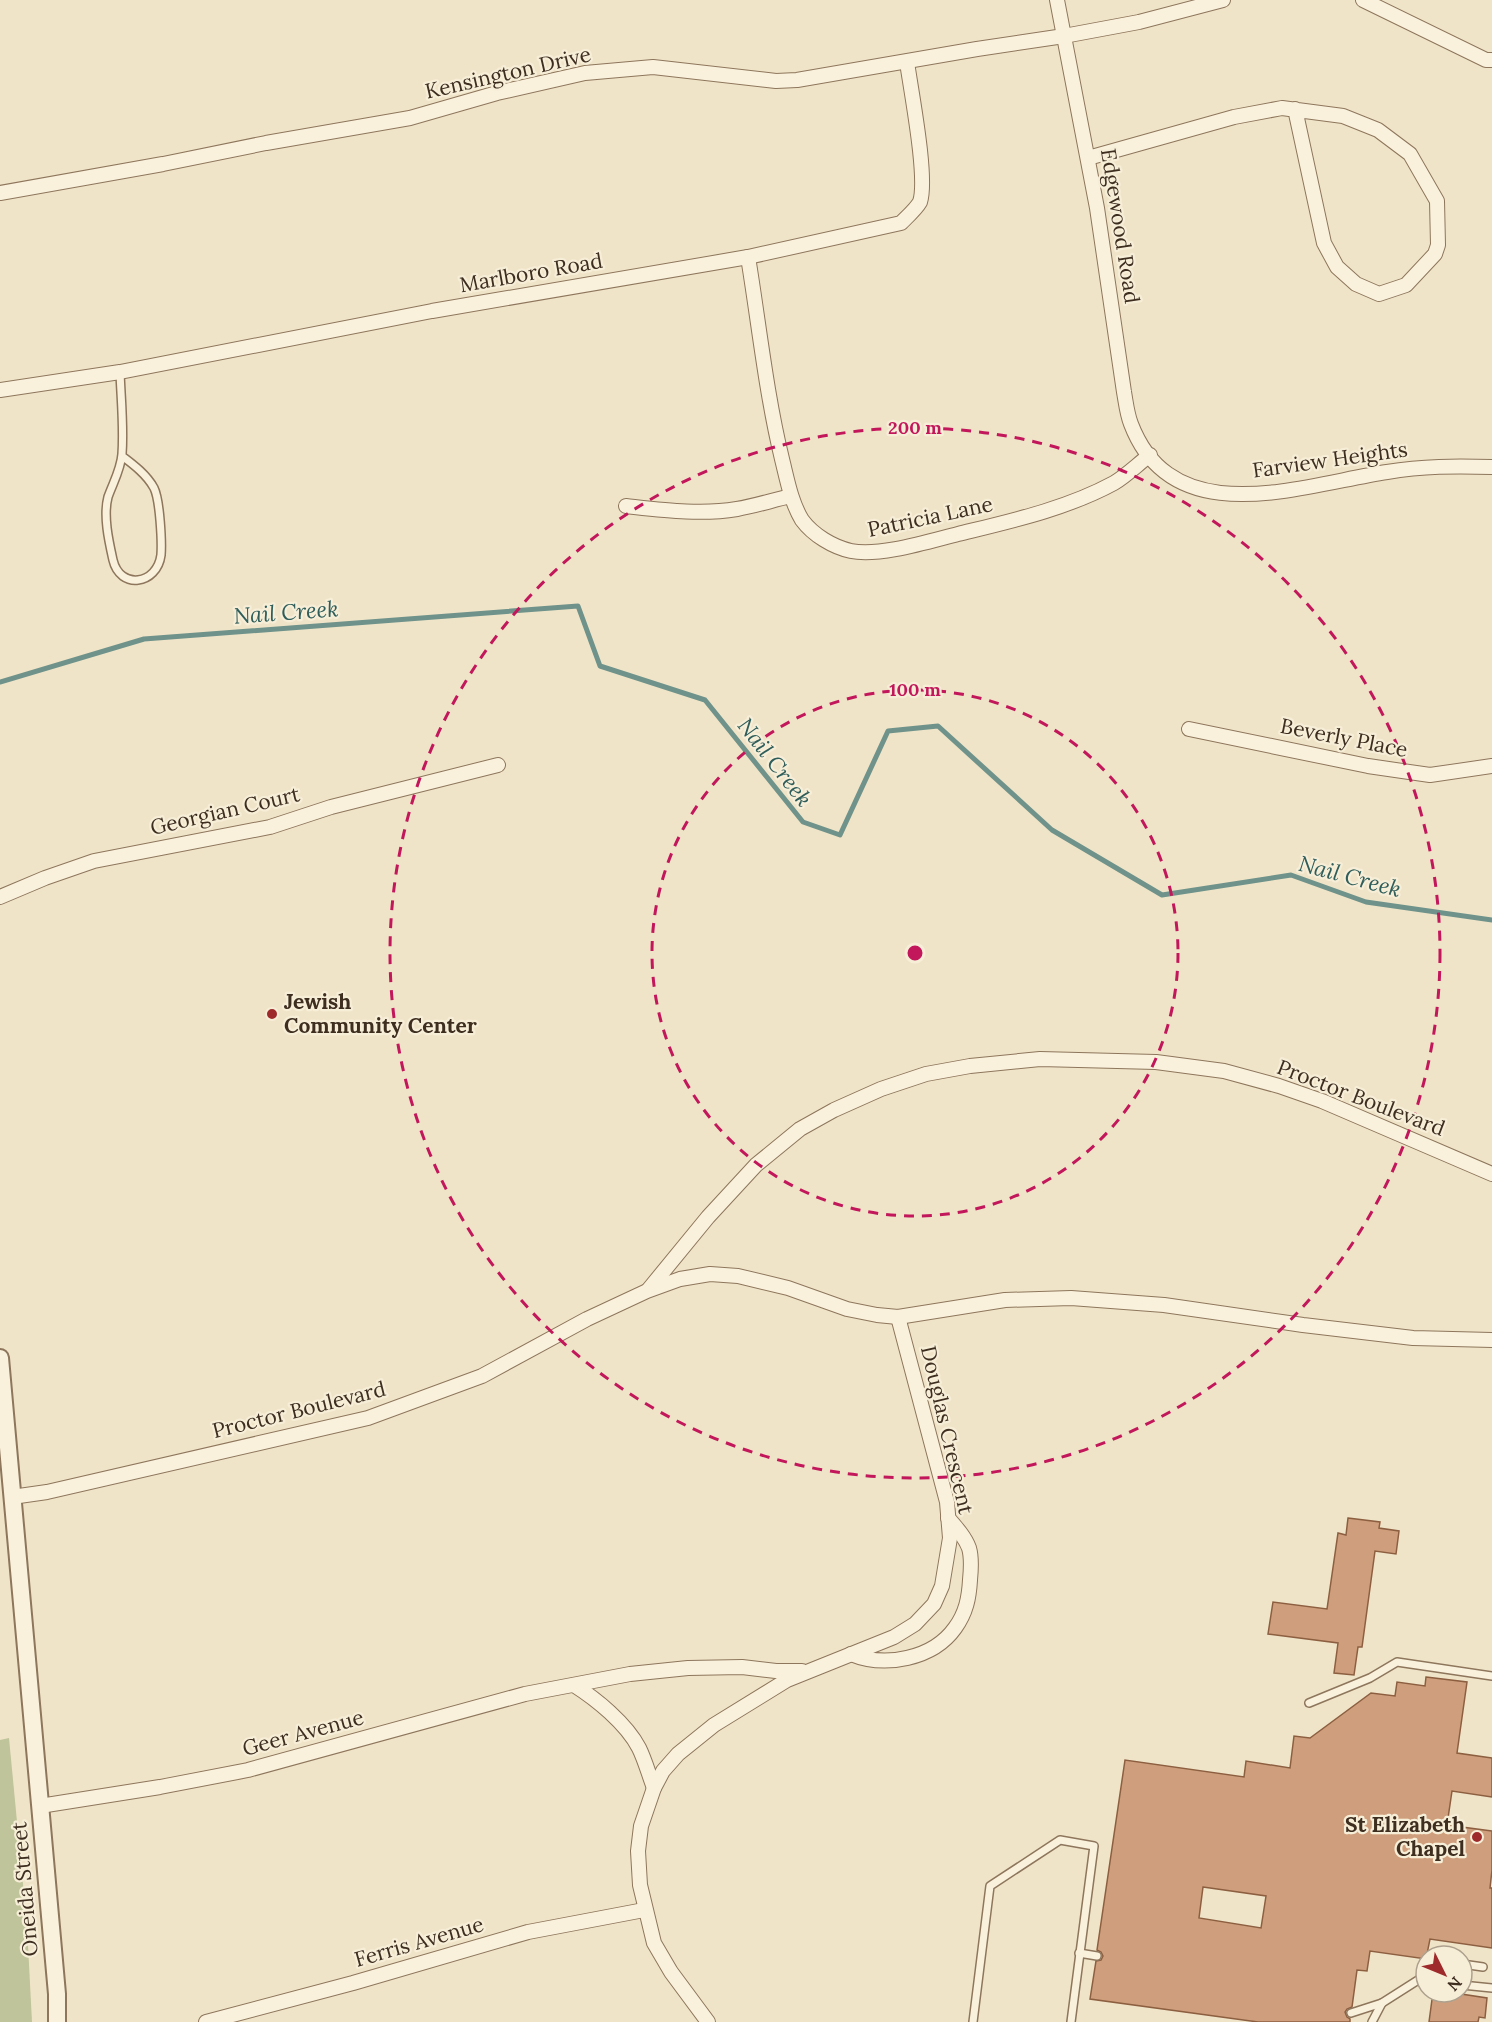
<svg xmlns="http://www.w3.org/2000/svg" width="1492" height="2022" viewBox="0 0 1492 2022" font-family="Lora,serif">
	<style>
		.cemetery { fill: #bfc49a }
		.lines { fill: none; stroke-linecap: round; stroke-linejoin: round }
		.stream { stroke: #6f938a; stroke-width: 5 }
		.building { fill: #cf9f7d; stroke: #8d5f41; stroke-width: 1.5; fill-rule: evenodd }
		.service-casing { stroke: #8d765c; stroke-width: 10 }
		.minor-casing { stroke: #8d765c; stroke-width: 16 }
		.tertiary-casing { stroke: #8d765c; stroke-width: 20 }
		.service { stroke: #faf1dc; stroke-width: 7 }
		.minor { stroke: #faf1dc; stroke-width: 14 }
		.tertiary { stroke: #faf1dc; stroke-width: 16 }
		.ring { fill: none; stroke: #c2185b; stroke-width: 3; stroke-dasharray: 10 8 }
		.poi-dot { fill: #9e2a2b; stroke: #f7eed8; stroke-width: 2 }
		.labels { text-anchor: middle; stroke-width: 4.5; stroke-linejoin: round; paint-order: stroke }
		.street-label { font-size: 21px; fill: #3d2e20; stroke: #f7eed8 }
		.poi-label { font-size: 21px; font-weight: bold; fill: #3d2e20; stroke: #f7eed8; text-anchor: start }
		.water-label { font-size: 22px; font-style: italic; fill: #2f5d5a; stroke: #f7eed8 }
		.centre { fill: #c2185b; stroke: #f7eed8; stroke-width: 3 }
		.ring-label { font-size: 18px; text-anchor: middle; font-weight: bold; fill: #c2185b; stroke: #f7eed8; stroke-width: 4.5; stroke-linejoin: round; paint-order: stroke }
	</style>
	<rect width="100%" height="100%" fill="#f0e4c8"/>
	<!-- cemetery -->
	<path class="cemetery" d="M9 1738 27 1926 32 2022H0V1740Z"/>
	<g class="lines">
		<!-- stream -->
		<path class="stream" d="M0 682 144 639 578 606 600 666 705 700 803 822 840 835 888 731 938 726 1052 830 1162 895 1291 875 1366 902 1492 920"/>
	</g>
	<!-- building -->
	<g class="building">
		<path d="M1348 1518 1380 1522 1379 1528 1399 1531 1396 1554 1375 1551 1362 1647H1358L1354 1675 1334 1673 1338 1643 1268 1634 1273 1602 1327 1609 1338 1533 1346 1535Z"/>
		<path d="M1426 1677 1467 1682 1457 1753 1492 1758V1797L1452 1791 1447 1825 1492 1831V1870L1490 1888H1492V1948L1430 1939 1426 1959 1370 1951 1367 1971 1357 1970 1352 2007 1347 2009 1345 2012 1347 2017 1350 2019V2022H1258L1090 1999 1096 1961 1101 1960 1103 1956 1101 1952 1097 1950 1125 1760 1244 1777 1246 1761 1290 1768 1294 1736 1310 1738 1371 1693 1395 1696 1397 1682 1425 1686ZM1203 1887 1266 1896 1261 1928 1199 1918Z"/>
		<path d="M1433 1992H1448L1487 1998 1485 2018 1479 2017 1478 2022H1429Z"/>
	</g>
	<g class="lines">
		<!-- service casing -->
		<g class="service-casing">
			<g id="service">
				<path d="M120 372C121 399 124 427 122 454 121 469 113 483 108 497 103 516 109 542 113 560 120 590 157 585 161 555 162 542 160 500 154 488 147 475 134 465 122 456"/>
				<path d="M1309 1703 1370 1678 1397 1662 1492 1676"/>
				<path d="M1079 1953 1097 1956"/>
				<path d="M1462 1964 1483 1967"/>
				<path d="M1462 1985 1492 1988"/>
				<path d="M1351 2013 1382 2003"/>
				<path d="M973 2022 990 1886 1060 1840 1094 1846 1071 2022"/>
				<path d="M1372 2022 1382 2003 1426 1975"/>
			</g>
		</g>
		<!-- minor casing -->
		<g class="minor-casing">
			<g id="minor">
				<path d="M1057 0 1097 208 1124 392C1126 403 1127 414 1131 424 1173 534 1302 485 1387 472 1423 466 1455 466 1492 467"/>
				<path d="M1363 0 1486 60H1492"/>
				<path d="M1088 158 1234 117 1282 108 1343 116 1378 130 1410 154 1437 201 1438 245 1435 254 1406 285 1379 294 1356 284 1337 267 1324 243 1295 109"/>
				<path d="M0 193 163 164 266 143 410 118 497 93 585 73 653 67 776 81 797 80 977 49 1064 36 1139 22 1223 0"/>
				<path d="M748 257C759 324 766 393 782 459 787 479 791 502 802 520 813 535 833 547 851 551 879 557 930 541 958 534 1011 521 1066 509 1114 483 1127 475 1138 464 1150 455"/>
				<path d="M0 390 120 372 432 311 748 257 901 223C907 217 916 209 920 202 928 178 911 91 907 62"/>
				<path d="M626 506C663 510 701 515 737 509 755 506 773 500 791 496"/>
				<path d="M1189 729 1368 766 1430 775 1492 766"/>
				<path d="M0 897 45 878 94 861 270 827 331 807 498 765"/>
				<path d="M649 1289 708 1217 756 1165 800 1129 834 1110 881 1089 926 1074 970 1066 1040 1059 1156 1062 1224 1071 1279 1086 1322 1101 1492 1174"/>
				<path d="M12 1497 47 1492 368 1418 482 1376 587 1319 647 1291 680 1279 710 1274 738 1276 788 1288 847 1309 877 1315 898 1317 1005 1300 1071 1298 1164 1305 1303 1325 1413 1338 1492 1340"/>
				<path d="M851 1654C885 1668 933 1659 955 1628 966 1613 969 1598 970 1580 971 1570 972 1558 969 1548 965 1537 956 1527 948 1518"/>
				<path d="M574 1685C596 1699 626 1723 639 1748 645 1760 649 1775 654 1788"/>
				<path d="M40 1806 160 1787 248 1770 525 1694 630 1674 688 1668 742 1667 776 1671H802"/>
				<path d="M206 2022 353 1983 528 1932 644 1910"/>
				<path d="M708 2022 671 1972 654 1943 640 1885 638 1851 641 1826 654 1788 663 1771 678 1754 714 1725 787 1680 894 1637 915 1624 934 1604 942 1586 950 1538 947 1502 898 1317"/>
			</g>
		</g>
		<!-- tertiary casing -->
		<g class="tertiary-casing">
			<path id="tertiary" d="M0 1358 57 1994V2022"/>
		</g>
		<!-- service -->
		<use href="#service" class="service"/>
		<!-- minor -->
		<use href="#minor" class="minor"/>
		<!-- tertiary -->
		<use href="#tertiary" class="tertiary"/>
	</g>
	<!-- distance rings -->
	<g class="ring">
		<circle cx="915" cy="953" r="263"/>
		<circle cx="915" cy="953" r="525"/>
	</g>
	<!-- markers -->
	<g class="poi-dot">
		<circle cx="272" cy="1014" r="6"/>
		<circle cx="1477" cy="1837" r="6"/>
	</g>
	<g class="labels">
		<!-- street labels -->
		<g class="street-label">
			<text transform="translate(508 73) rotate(-13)" y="7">Kensington Drive</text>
			<text transform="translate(1120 226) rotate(81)" y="7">Edgewood Road</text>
			<text transform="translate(531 273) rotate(-10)" y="7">Marlboro Road</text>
			<text transform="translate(1330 460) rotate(-8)" y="7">Farview Heights</text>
			<text transform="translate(930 517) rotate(-12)" y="7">Patricia Lane</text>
			<text transform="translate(1344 738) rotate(11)" y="7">Beverly Place</text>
			<text transform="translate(225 811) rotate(-13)" y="7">Georgian Court</text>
			<text transform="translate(1361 1098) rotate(21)" y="7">Proctor Boulevard</text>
			<text transform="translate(299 1410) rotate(-14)" y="7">Proctor Boulevard</text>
			<text transform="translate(947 1430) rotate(77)" y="7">Douglas Crescent</text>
			<text transform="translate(303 1733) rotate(-15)" y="7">Geer Avenue</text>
			<text transform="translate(25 1889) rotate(-95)" y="7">Oneida Street</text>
			<text transform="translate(419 1942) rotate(-16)" y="7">Ferris Avenue</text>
		</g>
		<!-- poi labels -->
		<g class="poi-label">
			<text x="284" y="1009">Jewish<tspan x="284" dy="24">Community Center</tspan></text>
			<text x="1465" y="1832" text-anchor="end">St Elizabeth<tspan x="1465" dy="24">Chapel</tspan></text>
		</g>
		<!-- water labels -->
		<g class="water-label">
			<text transform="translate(286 612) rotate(-4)" y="8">Nail Creek</text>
			<text transform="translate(775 762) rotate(52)" y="8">Nail Creek</text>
			<text transform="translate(1350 876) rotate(15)" y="8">Nail Creek</text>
		</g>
	</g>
	<circle cx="915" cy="953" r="9" class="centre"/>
	<g class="ring-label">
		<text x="915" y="434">200 m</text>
		<text x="915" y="696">100 m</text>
	</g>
	<!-- north arrow -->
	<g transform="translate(1444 1974) rotate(133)"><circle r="28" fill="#f7eed8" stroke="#ada18e" stroke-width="1.5"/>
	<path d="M0-4.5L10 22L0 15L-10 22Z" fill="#9e2a2b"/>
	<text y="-9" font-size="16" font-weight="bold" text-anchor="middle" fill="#3d2e20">N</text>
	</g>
</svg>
